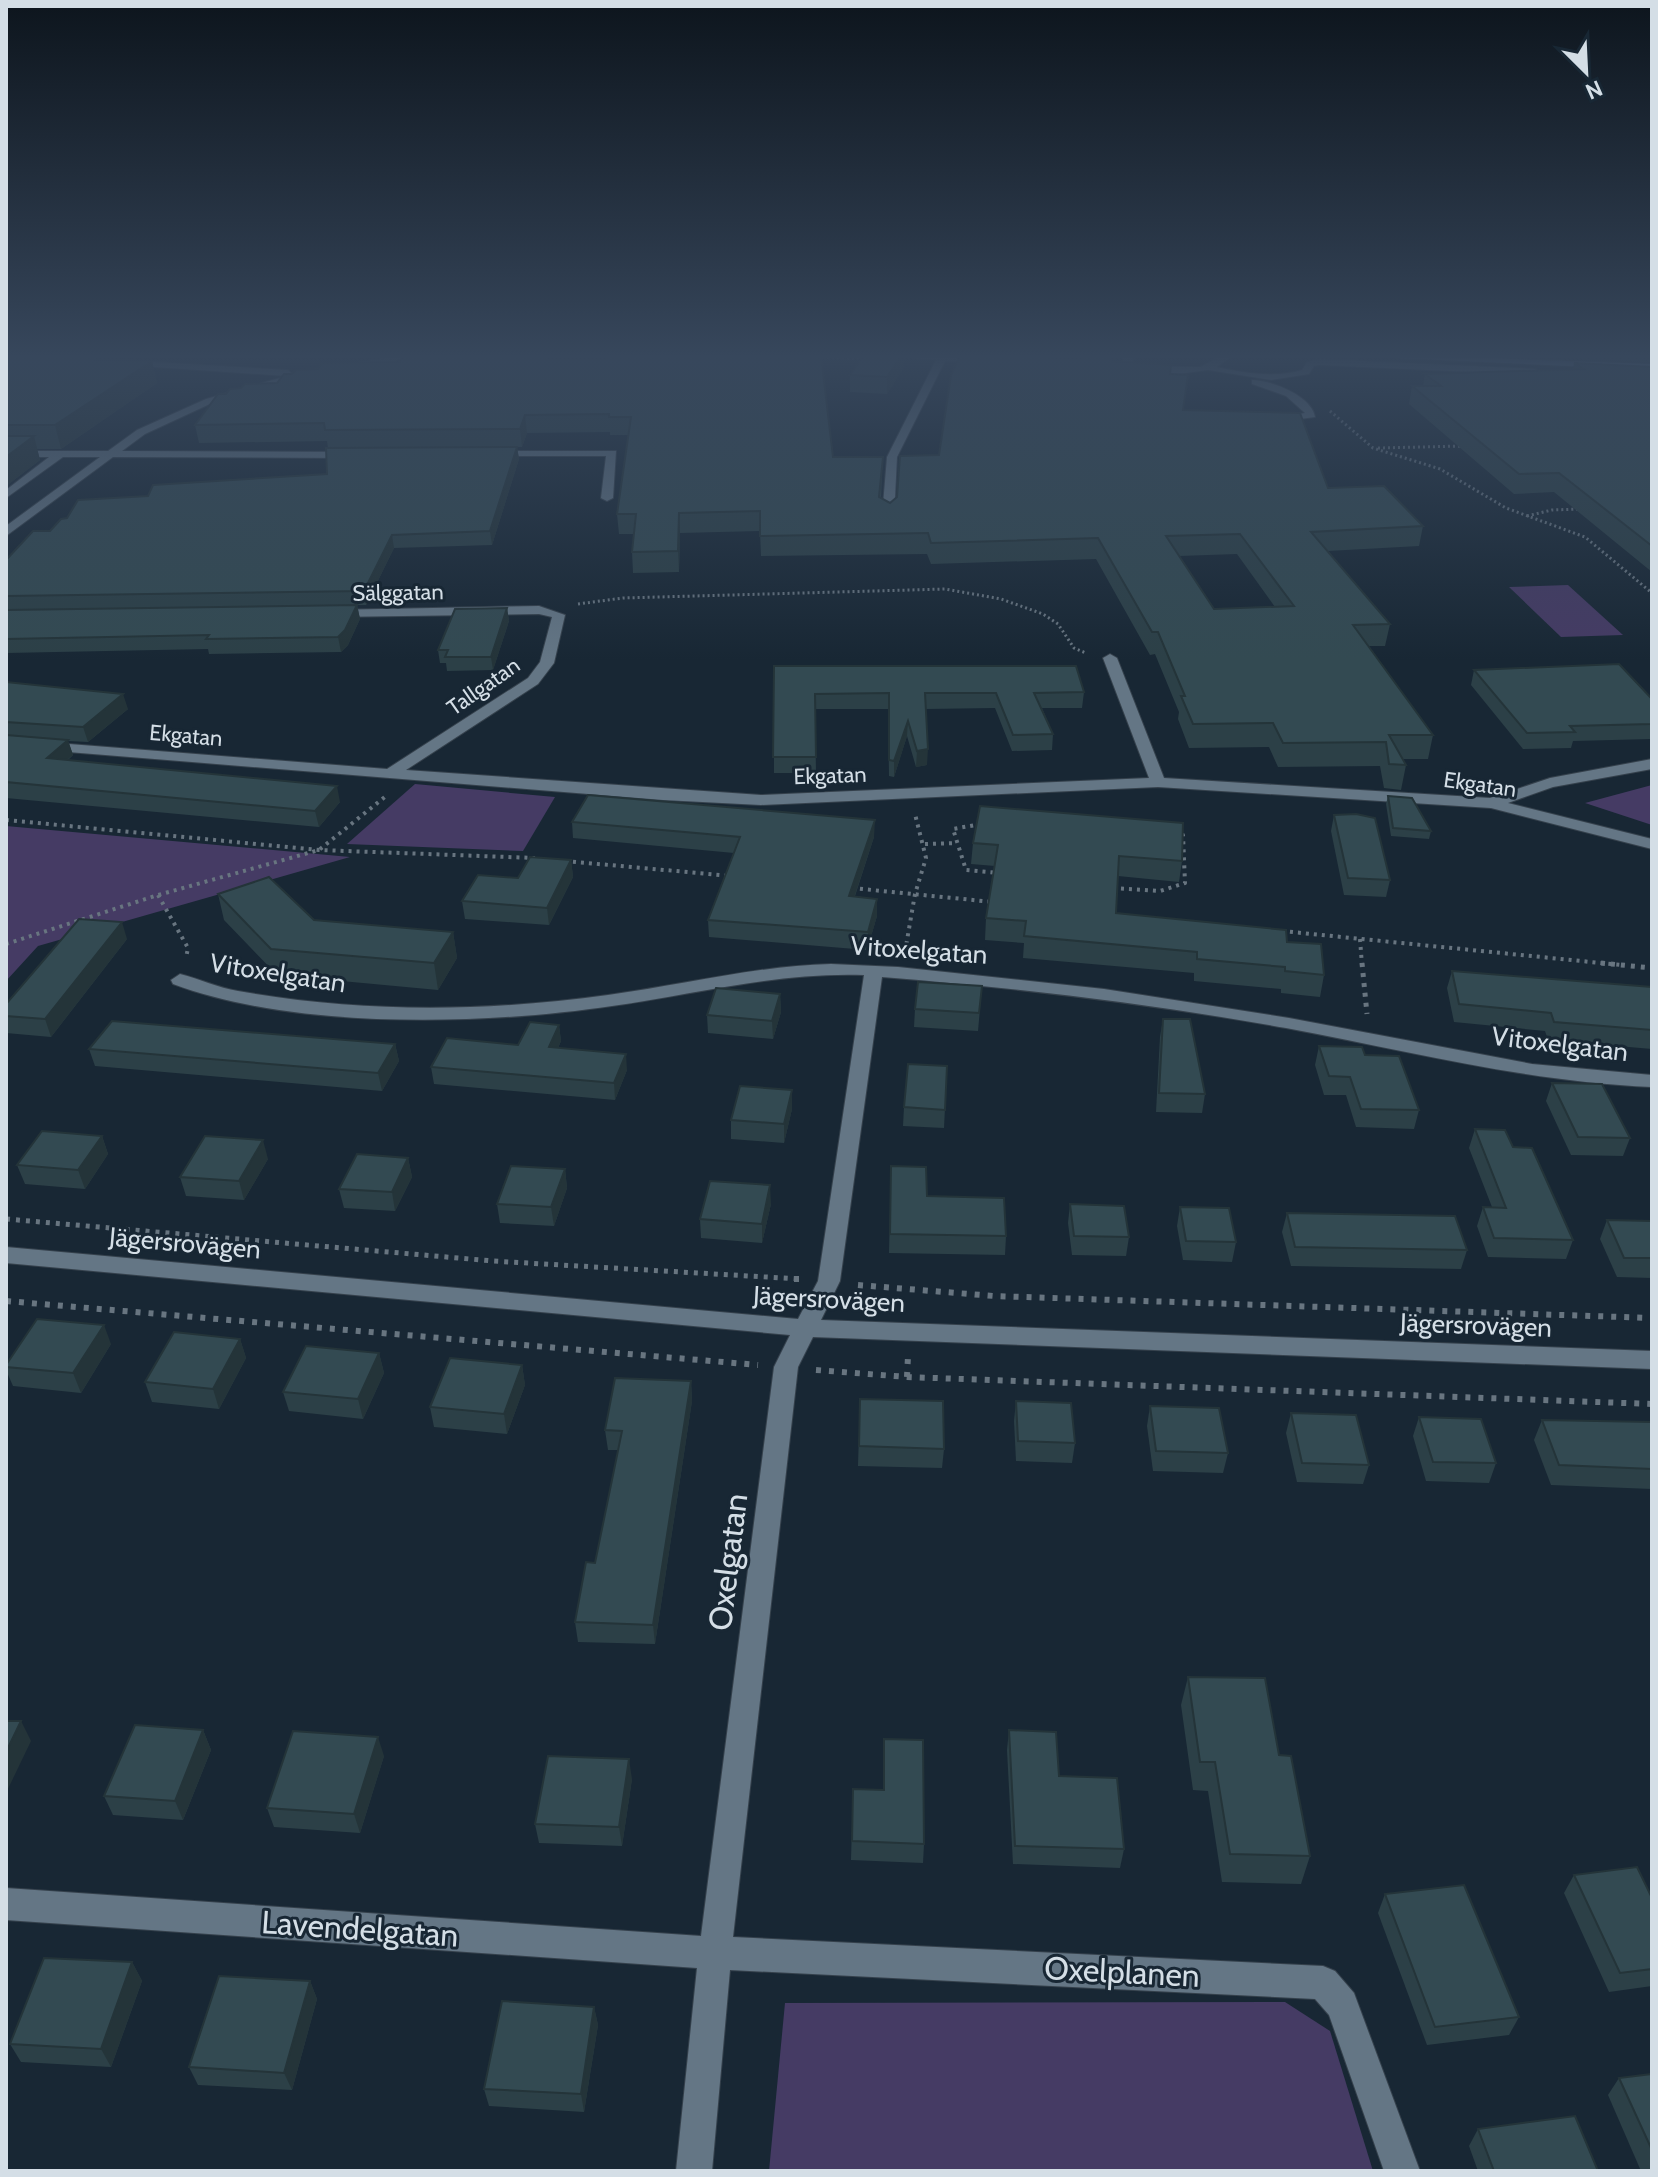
<svg xmlns="http://www.w3.org/2000/svg" width="1658" height="2177" viewBox="0 0 1658 2177" font-family="Cabin,sans-serif">
	<style>
		.green { fill: #453b64 }
		.lines { fill: none; stroke-linecap: round; stroke-linejoin: round }
		.minor-casing { stroke: #35414c; stroke-width: 2 }
		.major-casing { stroke: #35414c; stroke-width: 2 }
		.path-far3 { stroke: #687580; stroke-width: 3; stroke-dasharray: 2 3; stroke-linecap: butt }
		.path-far2 { stroke: #687580; stroke-width: 4; stroke-dasharray: 3 5; stroke-linecap: butt }
		.path-far1 { stroke: #687580; stroke-width: 5; stroke-dasharray: 4 6; stroke-linecap: butt }
		.path { stroke: #687580; stroke-width: 6; stroke-dasharray: 5 8; stroke-linecap: butt }
		.minor { fill: #647685; fill-rule: evenodd }
		.major { fill: #8499c7; fill-rule: evenodd }
		.wall { fill: #2c4047; fill-rule: evenodd }
		.shaded-wall { fill: #243439 }
		.building { fill: #334a52; stroke: #243439; stroke-width: 2; fill-rule: evenodd }
		.labels { text-anchor: middle; stroke-width: 6; stroke-linejoin: round; paint-order: stroke }
		.far-street-label { font-size: 22px; fill: #d4dee6; stroke: #182734 }
		.street-label { font-size: 26px; fill: #d4dee6; stroke: #182734 }
		.near-street-label { font-size: 32px; fill: #d4dee6; stroke: #182734 }
	</style>
	<rect width="100%" height="100%" fill="#182734"/>
	<!-- green -->
	<g class="green">
		<path d="M1568 585 1623 635 1561 637 1509 587Z"/>
		<path d="M415 784 555 797 523 851 347 844Z"/>
		<path d="M1652 785V825L1585 803Z"/>
		<path d="M6 826 350 857 38 946 6 981Z"/>
		<path d="M1285 2002 1330 2031 1373 2171H769L785 2003Z"/>
	</g>
	<g class="lines">
		<!-- minor casing -->
		<g class="minor-casing">
			<g id="minor">
				<path d="M404 355H427L338 370 333 367Z"/>
				<path d="M878 355H936L991 360 986 363 945 361 897 457 894 517 888 520 882 517 887 457 936 360Z"/>
				<path d="M1124 355H1134L1131 368 1126 371 1121 368Z"/>
				<path d="M1223 355H1233L1217 367C1245 373 1274 378 1302 370L1307 362 1319 359 1535 369 1540 372 1535 375 1319 365 1314 366 1309 374 1271 380 1208 370 1178 374 1140 369 1145 366 1200 367Z"/>
				<path d="M122 360 288 370 292 374 307 370 312 373 212 403 145 434 122 451 354 452 359 455 354 458 113 457 6 536V526L100 457H63L6 498V490L49 457H6V451H108L137 430 206 399 287 376 125 365Z"/>
				<path d="M1252 380C1271 380 1312 396 1315 417L1271 423V419L1305 413 1286 396 1252 384Z"/>
				<path d="M494 451H616L613 498 607 501 601 498 606 456H490L489 454Z"/>
				<path d="M539 606 565 615 554 663 538 684 406 770 761 795 1149 778 1103 658 1110 654 1117 658 1164 778 1490 798 1550 778 1652 759V769L1553 787 1508 803 1652 839V849L1491 808 1158 787 761 805 663 800 6 747V739L387 769 528 678 540 662 552 617 539 614 333 617 327 613 328 610Z"/>
				<path d="M831 964 898 967 1104 989 1289 1018 1532 1064 1652 1075V1087C1528 1082 1408 1051 1286 1028 1153 1004 1018 988 882 977L840 1281 821 1320 1652 1351V1369L813 1337 798 1367 733 1937 1323 1966 1335 1971 1354 1993 1420 2171H1384L1329 2015 1315 1999 730 1970 712 2171H676L697 1968 6 1920V1888L701 1936 774 1367 790 1335 6 1263V1247L798 1319 818 1281 864 975C778 972 697 994 612 1006 484 1025 296 1030 173 984L171 980 180 974C200 979 218 988 238 991 360 1013 486 1012 608 995 683 985 755 966 831 964Z"/>
			</g>
		</g>
		<!-- major casing -->
		<g class="major-casing">
			<path id="major" d="M1393 355 1652 364V370L1398 358Z"/>
		</g>
		<!-- path-far3 -->
		<g class="path-far3">
			<path d="M817 357 863 359"/>
			<path d="M1330 411 1373 448 1440 469 1506 508 1585 537 1652 593"/>
			<path d="M1378 448 1464 446"/>
			<path d="M1527 516 1552 510 1580 509"/>
			<path d="M578 604 623 598 945 589 1001 599 1043 614 1058 624 1074 648 1086 653"/>
		</g>
		<!-- path-far2 -->
		<g class="path-far2">
			<path d="M6 820 319 850 535 858"/>
			<path d="M981 824 953 829 966 870 1000 873"/>
			<path d="M925 844 957 843"/>
			<path d="M565 861 731 876"/>
			<path d="M852 888 993 902"/>
			<path d="M1113 888 1160 891 1185 883 1183 835H1179"/>
			<path d="M158 895 188 948 186 958"/>
			<path d="M1282 931 1621 965"/>
			<path d="M1360 939 1362 965"/>
			<path d="M6 944 158 895 319 850 386 796"/>
			<path d="M905 952 915 894 926 858 915 814"/>
		</g>
		<!-- path-far1 -->
		<g class="path-far1">
			<path d="M1362 963 1367 1014"/>
			<path d="M1601 963 1652 968"/>
			<path d="M6 1219 493 1261 800 1279"/>
		</g>
		<!-- path -->
		<g class="path">
			<path d="M794 1279H800"/>
			<path d="M858 1285 994 1296 1652 1318"/>
			<path d="M6 1301 758 1365"/>
			<path d="M816 1370 907 1377 1652 1404"/>
			<path d="M907 1377 908 1356"/>
		</g>
		<!-- minor -->
		<use href="#minor" class="minor"/>
		<!-- major -->
		<use href="#major" class="major"/>
	</g>
	<!-- wall -->
	<g class="wall">
		<path d="M6 355H117L118 361H152L157 383 61 449H37L40 460 6 486Z"/>
		<path d="M403 355H554L553 359 882 476 881 498 890 503 897 497 939 455 1083 359 1115 355 1114 361 1170 374 1183 410 1328 488 1423 526 1419 546 1328 551 1390 624 1385 646H1368L1433 735 1428 759H1403L1406 765 1401 790 1384 788 1380 766 1278 767 1269 747 1189 748 1178 719 1179 712 1155 654 1150 655 1096 559 931 564 927 554 761 556 760 531 680 533 679 572 633 573 632 552 634 534H619L617 514 629 435H610V432L527 433 522 447H517L519 459 492 545 394 548 366 605H357L360 619 348 645 341 652 209 654 208 649 6 653V560L67 518 148 496 327 474 328 448 327 441 199 443 195 425 226 394 241 388 277 383 292 374 318 369 400 362ZM1237 554 1275 607 1214 609 1179 556Z"/>
		<path d="M1532 355H1652V362L1535 357Z"/>
		<path d="M1574 363 1652 367V572L1554 492 1514 494 1409 404 1412 386H1423L1425 374 1573 369Z"/>
		<path d="M904 367 887 394 850 392V375Z"/>
		<path d="M507 608 509 621 493 670 447 671 446 663H440L438 650Z"/>
		<path d="M774 666 1084 692 1082 708H1042L1053 734 1052 750 1012 751 995 708 926 709 927 765 916 767 907 736 894 777 889 776 888 709H815L816 773H774Z"/>
		<path d="M1474 670 1652 699V739L1573 741 1571 748 1523 749 1471 685Z"/>
		<path d="M6 682 128 709 88 742 68 741 73 755 68 760 340 802 319 827 6 798Z"/>
		<path d="M1388 796 1431 831 1429 839 1391 836 1386 804Z"/>
		<path d="M1334 815 1390 880 1386 897 1344 895 1331 831Z"/>
		<path d="M572 822 874 837 855 896 877 899V916L867 950 709 937 708 920 734 853 573 838Z"/>
		<path d="M973 843 1182 861 1179 882 1118 876 1116 913 1287 942 1324 975 1320 997 1281 993V989L1194 981V973L1023 958 1024 943 985 940 986 918 995 866 971 864Z"/>
		<path d="M571 860 573 877 549 925 465 919 462 901 518 878Z"/>
		<path d="M218 894 314 920 453 932 457 958 438 990 277 975 224 920Z"/>
		<path d="M127 939 51 1037 6 1033V1004L29 978Z"/>
		<path d="M1452 971 1652 987V1049L1548 1040 1545 1031 1454 1022 1447 988Z"/>
		<path d="M982 986 978 1031 914 1027 915 1009Z"/>
		<path d="M780 994 781 1012 773 1039 708 1033 707 1015Z"/>
		<path d="M1163 1019 1205 1094 1202 1113 1156 1112 1160 1037Z"/>
		<path d="M559 1025 561 1041 558 1048 627 1070 615 1100 434 1084 431 1067 518 1045Z"/>
		<path d="M395 1044 399 1061 382 1091 95 1066 89 1049Z"/>
		<path d="M1319 1046 1365 1055 1419 1110 1414 1129 1356 1127 1346 1095H1324L1315 1065Z"/>
		<path d="M947 1066 944 1128 903 1126 904 1107Z"/>
		<path d="M1552 1083 1630 1138 1623 1156 1571 1155 1546 1101Z"/>
		<path d="M792 1090V1109L784 1143 731 1139V1120Z"/>
		<path d="M1475 1129 1513 1147 1573 1240 1566 1259 1488 1257 1477 1226 1483 1207H1492L1469 1148Z"/>
		<path d="M102 1136 108 1154 85 1189 25 1184 17 1165Z"/>
		<path d="M408 1158 412 1177 395 1211 344 1208 339 1189Z"/>
		<path d="M268 1159 244 1200 186 1196 180 1177Z"/>
		<path d="M891 1166 927 1196 1006 1236 1005 1255 889 1253Z"/>
		<path d="M565 1169 567 1188 554 1226 500 1223 497 1204Z"/>
		<path d="M771 1204 762 1243 701 1238 700 1219Z"/>
		<path d="M1070 1204 1129 1237 1126 1256 1072 1255 1068 1223Z"/>
		<path d="M1180 1207 1236 1242 1232 1262 1183 1260 1177 1226Z"/>
		<path d="M1287 1213 1467 1250 1461 1269 1291 1266 1282 1232Z"/>
		<path d="M1607 1220 1652 1221V1278L1617 1277 1600 1239Z"/>
		<path d="M240 1339 246 1358 219 1409 152 1402 145 1382Z"/>
		<path d="M111 1344 81 1393 13 1386 6 1370V1365Z"/>
		<path d="M379 1353 384 1373 363 1419 289 1411 283 1392Z"/>
		<path d="M522 1365 525 1385 507 1434 434 1427 430 1407Z"/>
		<path d="M691 1381 692 1401 655 1644 578 1642 575 1622 595 1563 618 1450H608L605 1430Z"/>
		<path d="M860 1399 944 1449 942 1468 858 1466Z"/>
		<path d="M1016 1401 1075 1443 1072 1463 1016 1461 1014 1421Z"/>
		<path d="M1150 1406 1228 1453 1223 1473 1153 1471 1147 1426Z"/>
		<path d="M1291 1413 1369 1465 1363 1484 1297 1482 1286 1433Z"/>
		<path d="M1419 1417 1496 1463 1489 1483 1426 1481 1413 1436Z"/>
		<path d="M1542 1420 1652 1422V1489L1551 1485 1534 1440Z"/>
		<path d="M1188 1677 1310 1856 1301 1884 1222 1882 1208 1791 1193 1790 1181 1705Z"/>
		<path d="M203 1730 211 1750 183 1820 113 1815 104 1796Z"/>
		<path d="M1009 1730 1059 1776 1124 1849 1120 1868 1013 1864 1007 1750Z"/>
		<path d="M384 1756 360 1833 274 1827 267 1808Z"/>
		<path d="M632 1779 622 1846 539 1843 535 1824Z"/>
		<path d="M853 1789 924 1844 923 1863 851 1860Z"/>
		<path d="M1574 1875 1652 1898V1986L1609 1992 1564 1893Z"/>
		<path d="M1385 1894 1519 2017 1509 2035 1427 2045 1378 1913Z"/>
		<path d="M132 1962 142 1981 111 2067 21 2062 10 2044Z"/>
		<path d="M310 1981 317 1999 292 2090 198 2085 189 2067Z"/>
		<path d="M594 2007 598 2025 584 2112 489 2106 484 2089Z"/>
		<path d="M1652 2074V2171H1641L1608 2095 1619 2078Z"/>
		<path d="M1478 2129 1598 2171H1478L1469 2146Z"/>
	</g>
	<!-- shaded-wall -->
	<g class="shaded-wall">
		<path d="M104 355H117L120 368 96 360Z"/>
		<path d="M548 355H554V358L548 376 546 359Z"/>
		<path d="M902 355H904V367L887 394V377Z"/>
		<path d="M152 361 157 383 61 449 55 425Z"/>
		<path d="M525 415 527 433 522 447 520 429Z"/>
		<path d="M34 436 40 460 6 486V457Z"/>
		<path d="M517 447 519 459 492 545 490 531Z"/>
		<path d="M679 513 680 533 679 572 678 551Z"/>
		<path d="M392 535 394 548 366 605 364 591Z"/>
		<path d="M357 605 360 619 348 645 341 652 338 637Z"/>
		<path d="M507 608 509 621 493 670 491 657Z"/>
		<path d="M123 694 128 709 88 742 83 727Z"/>
		<path d="M908 721 907 736 894 777V761Z"/>
		<path d="M68 740 73 755 51 773 47 758Z"/>
		<path d="M928 749 927 765 916 767 917 751Z"/>
		<path d="M337 786 340 802 319 827 315 811Z"/>
		<path d="M875 820 874 837 849 913V896Z"/>
		<path d="M571 860 573 877 549 925 547 908Z"/>
		<path d="M877 899V916L867 950 868 932Z"/>
		<path d="M122 922 127 939 51 1037 45 1019Z"/>
		<path d="M453 932 457 958 438 990 434 963Z"/>
		<path d="M780 994 781 1012 773 1039 772 1021Z"/>
		<path d="M559 1025 561 1041 551 1063 549 1047Z"/>
		<path d="M395 1044 399 1061 382 1091 378 1073Z"/>
		<path d="M626 1054 627 1070 615 1100 614 1083Z"/>
		<path d="M792 1090V1109L784 1143V1124Z"/>
		<path d="M102 1136 108 1154 85 1189 78 1170Z"/>
		<path d="M263 1140 268 1159 244 1200 239 1181Z"/>
		<path d="M408 1158 412 1177 395 1211 392 1192Z"/>
		<path d="M565 1169 567 1188 554 1226 551 1207Z"/>
		<path d="M770 1185 771 1204 762 1243V1224Z"/>
		<path d="M104 1325 111 1344 81 1393 73 1373Z"/>
		<path d="M240 1339 246 1358 219 1409 213 1389Z"/>
		<path d="M379 1353 384 1373 363 1419 358 1399Z"/>
		<path d="M522 1365 525 1385 507 1434 504 1414Z"/>
		<path d="M691 1381 692 1401 655 1644 653 1625Z"/>
		<path d="M21 1721 31 1741 6 1793V1752Z"/>
		<path d="M203 1730 211 1750 183 1820 175 1801Z"/>
		<path d="M378 1737 384 1756 360 1833 354 1814Z"/>
		<path d="M629 1759 632 1779 622 1846 619 1827Z"/>
		<path d="M132 1962 142 1981 111 2067 101 2049Z"/>
		<path d="M310 1981 317 1999 292 2090 284 2073Z"/>
		<path d="M594 2007 598 2025 584 2112 581 2094Z"/>
	</g>
	<!-- building -->
	<g class="building">
		<path d="M6 355H104L96 360 152 361 55 425H6Z"/>
		<path d="M403 355H548L546 359H607L608 355H821L833 457H883L879 497 890 503 897 497 900 456 939 455 951 375 960 355H1011L1083 359 1084 355H1096L1113 356 1112 361 1171 365 1170 374 1188 375 1183 410 1300 413 1328 488 1384 486 1423 526 1311 532 1390 624 1353 625 1433 735H1389L1406 765 1389 764 1386 742 1283 743 1273 723 1193 724 1181 696H1185L1158 632H1152L1098 538 931 543 928 533 760 536V511L679 513 678 551 632 552 636 514H617L631 417H609V414L525 415 520 429 325 430 324 423 195 425 218 394H226L230 389 241 388 245 384 277 383 284 374H292L296 370 318 369 322 363 400 362ZM1240 534 1294 606 1214 609 1166 536Z"/>
		<path d="M864 355H902L887 377 850 375Z"/>
		<path d="M1574 363 1652 367V546L1559 473 1519 474 1412 386H1441L1425 374 1584 369Z"/>
		<path d="M6 436H34L6 457Z"/>
		<path d="M517 447 490 531 392 535 364 591 6 596V560L33 531H50L61 519 67 518 78 500 148 496 153 485 327 474 326 448Z"/>
		<path d="M357 605 345 630 338 637 206 639 209 635 6 639V610Z"/>
		<path d="M507 608 491 657H445L448 650H438L455 609Z"/>
		<path d="M1619 664 1652 699V724L1570 726 1575 732 1527 733 1474 670Z"/>
		<path d="M774 666H1076L1084 692 1034 693 1053 734 1013 735 996 693H925L928 749 917 751 908 721 894 761 889 760V693L815 694 816 757H773Z"/>
		<path d="M6 682 123 694 83 727 6 722Z"/>
		<path d="M6 735 68 740 47 758 337 786 315 811 6 782Z"/>
		<path d="M588 795 875 820 849 896 877 899 868 932 708 920 740 837 572 822Z"/>
		<path d="M1388 796 1412 798 1431 831 1393 828Z"/>
		<path d="M980 806 1183 823 1182 861 1119 856 1116 913 1286 930 1287 942 1321 944 1324 975 1285 971V967L1197 959V952L1024 936 1026 921 986 918 998 845 973 843Z"/>
		<path d="M1356 814 1375 818 1390 880 1348 878 1334 815Z"/>
		<path d="M530 857 571 860 547 908 462 901 478 875 518 878Z"/>
		<path d="M269 877 314 920 453 932 434 963 271 949 218 894Z"/>
		<path d="M79 919 122 922 45 1019 6 1016V1004Z"/>
		<path d="M1452 971 1652 987V1030L1554 1022 1551 1013 1459 1004Z"/>
		<path d="M918 982 982 986 979 1013 915 1009Z"/>
		<path d="M716 988 780 994 772 1021 707 1015Z"/>
		<path d="M1163 1019H1190L1205 1094 1159 1093Z"/>
		<path d="M112 1021 395 1044 378 1073 89 1049Z"/>
		<path d="M530 1022 559 1025 549 1047 626 1054 614 1083 431 1067 447 1038 518 1045Z"/>
		<path d="M1319 1046 1362 1047 1365 1055 1399 1056 1419 1110 1361 1109 1350 1077 1329 1076Z"/>
		<path d="M908 1064 947 1066 945 1110 904 1107Z"/>
		<path d="M1552 1083 1602 1084 1630 1138 1578 1137Z"/>
		<path d="M740 1086 792 1090 784 1124 731 1120Z"/>
		<path d="M1475 1129 1505 1130 1513 1147 1532 1148 1573 1240 1494 1238 1483 1207 1506 1208Z"/>
		<path d="M42 1131 102 1136 78 1170 17 1165Z"/>
		<path d="M205 1136 263 1140 239 1181 180 1177Z"/>
		<path d="M357 1154 408 1158 392 1192 339 1189Z"/>
		<path d="M511 1166 565 1169 551 1207 497 1204Z"/>
		<path d="M891 1166 926 1167 927 1196 1004 1198 1006 1236 890 1234Z"/>
		<path d="M710 1181 770 1185 762 1224 700 1219Z"/>
		<path d="M1070 1204 1124 1206 1129 1237 1074 1236Z"/>
		<path d="M1180 1207 1229 1208 1236 1242 1186 1241Z"/>
		<path d="M1287 1213 1455 1216 1467 1250 1295 1247Z"/>
		<path d="M1607 1220 1652 1221V1258H1624Z"/>
		<path d="M37 1319 104 1325 73 1373 6 1367V1365Z"/>
		<path d="M174 1332 240 1339 213 1389 145 1382Z"/>
		<path d="M306 1346 379 1353 358 1399 283 1392Z"/>
		<path d="M450 1358 522 1365 504 1414 430 1407Z"/>
		<path d="M615 1378 691 1381 653 1625 575 1622 586 1562 595 1563 622 1431 605 1430Z"/>
		<path d="M860 1399 943 1401 944 1449 859 1446Z"/>
		<path d="M1016 1401 1071 1403 1075 1443 1018 1441Z"/>
		<path d="M1150 1406 1219 1408 1228 1453 1156 1451Z"/>
		<path d="M1291 1413 1356 1415 1369 1465 1302 1463Z"/>
		<path d="M1419 1417 1481 1419 1496 1463 1433 1462Z"/>
		<path d="M1542 1420 1652 1422V1469L1559 1465Z"/>
		<path d="M1188 1677 1265 1678 1279 1755 1291 1756 1310 1856 1230 1854 1215 1762H1200Z"/>
		<path d="M6 1721H21L6 1752Z"/>
		<path d="M135 1725 203 1730 175 1801 104 1796Z"/>
		<path d="M1009 1730 1056 1732 1059 1776 1117 1778 1124 1849 1015 1846Z"/>
		<path d="M293 1731 378 1737 354 1814 267 1808Z"/>
		<path d="M884 1739 923 1740 924 1844 852 1841 853 1789 884 1790Z"/>
		<path d="M548 1756 629 1759 619 1827 535 1824Z"/>
		<path d="M1637 1867 1652 1898V1969L1620 1973 1574 1875Z"/>
		<path d="M1464 1885 1519 2017 1435 2027 1385 1894Z"/>
		<path d="M44 1958 132 1962 101 2049 10 2044Z"/>
		<path d="M219 1976 310 1981 284 2073 189 2067Z"/>
		<path d="M502 2001 594 2007 581 2094 484 2089Z"/>
		<path d="M1652 2074V2150L1619 2078Z"/>
		<path d="M1575 2116 1598 2171H1494L1478 2129Z"/>
	</g>
	<!-- sky -->
	<linearGradient id="sky" x2="0" y2="1"><stop stop-color="#0d151d"/><stop offset="0.54" stop-color="#37475c"/><stop offset="1" stop-color="#37475c" stop-opacity="0"/></linearGradient>
	<rect width="1658" height="660" fill="url(#sky)"/>
	<g class="labels">
		<!-- far-street labels -->
		<g class="far-street-label">
			<text transform="translate(398 592) rotate(-1)" y="8">Sälggatan</text>
			<text transform="translate(483 686) rotate(-35)" y="8">Tallgatan</text>
			<text transform="translate(186 735) rotate(5)" y="8">Ekgatan</text>
			<text transform="translate(830 775) rotate(-2)" y="8">Ekgatan</text>
			<text transform="translate(1480 784) rotate(8)" y="8">Ekgatan</text>
		</g>
		<!-- street labels -->
		<g class="street-label">
			<text transform="translate(919 950) rotate(4)" y="9">Vitoxelgatan</text>
			<text transform="translate(278 973) rotate(9)" y="9">Vitoxelgatan</text>
			<text transform="translate(1560 1044) rotate(7)" y="9">Vitoxelgatan</text>
			<text transform="translate(185 1243) rotate(5)" y="9">Jägersrovägen</text>
			<text transform="translate(829 1299) rotate(3)" y="9">Jägersrovägen</text>
			<text transform="translate(1476 1325) rotate(2)" y="9">Jägersrovägen</text>
		</g>
		<!-- near-street labels -->
		<g class="near-street-label">
			<text transform="translate(728 1562) rotate(-83)" y="11">Oxelgatan</text>
			<text transform="translate(360 1929) rotate(4)" y="11">Lavendelgatan</text>
			<text transform="translate(1122 1972) rotate(3)" y="11">Oxelplanen</text>
		</g>
	</g>
	<!-- border -->
	<rect width="1658" height="2177" fill="none" stroke="#d4dee6" stroke-width="16"/>
	<!-- north arrow -->
	<g transform="translate(1586 72) rotate(156)" stroke="#182734" stroke-width="6" paint-order="stroke">
	<path d="M0-6L14 30L0 20L-14 30Z" fill="#d4dee6"/>
	<text y="-12" font-size="22" font-weight="bold" text-anchor="middle" fill="#d4dee6">N</text>
	</g>
</svg>
